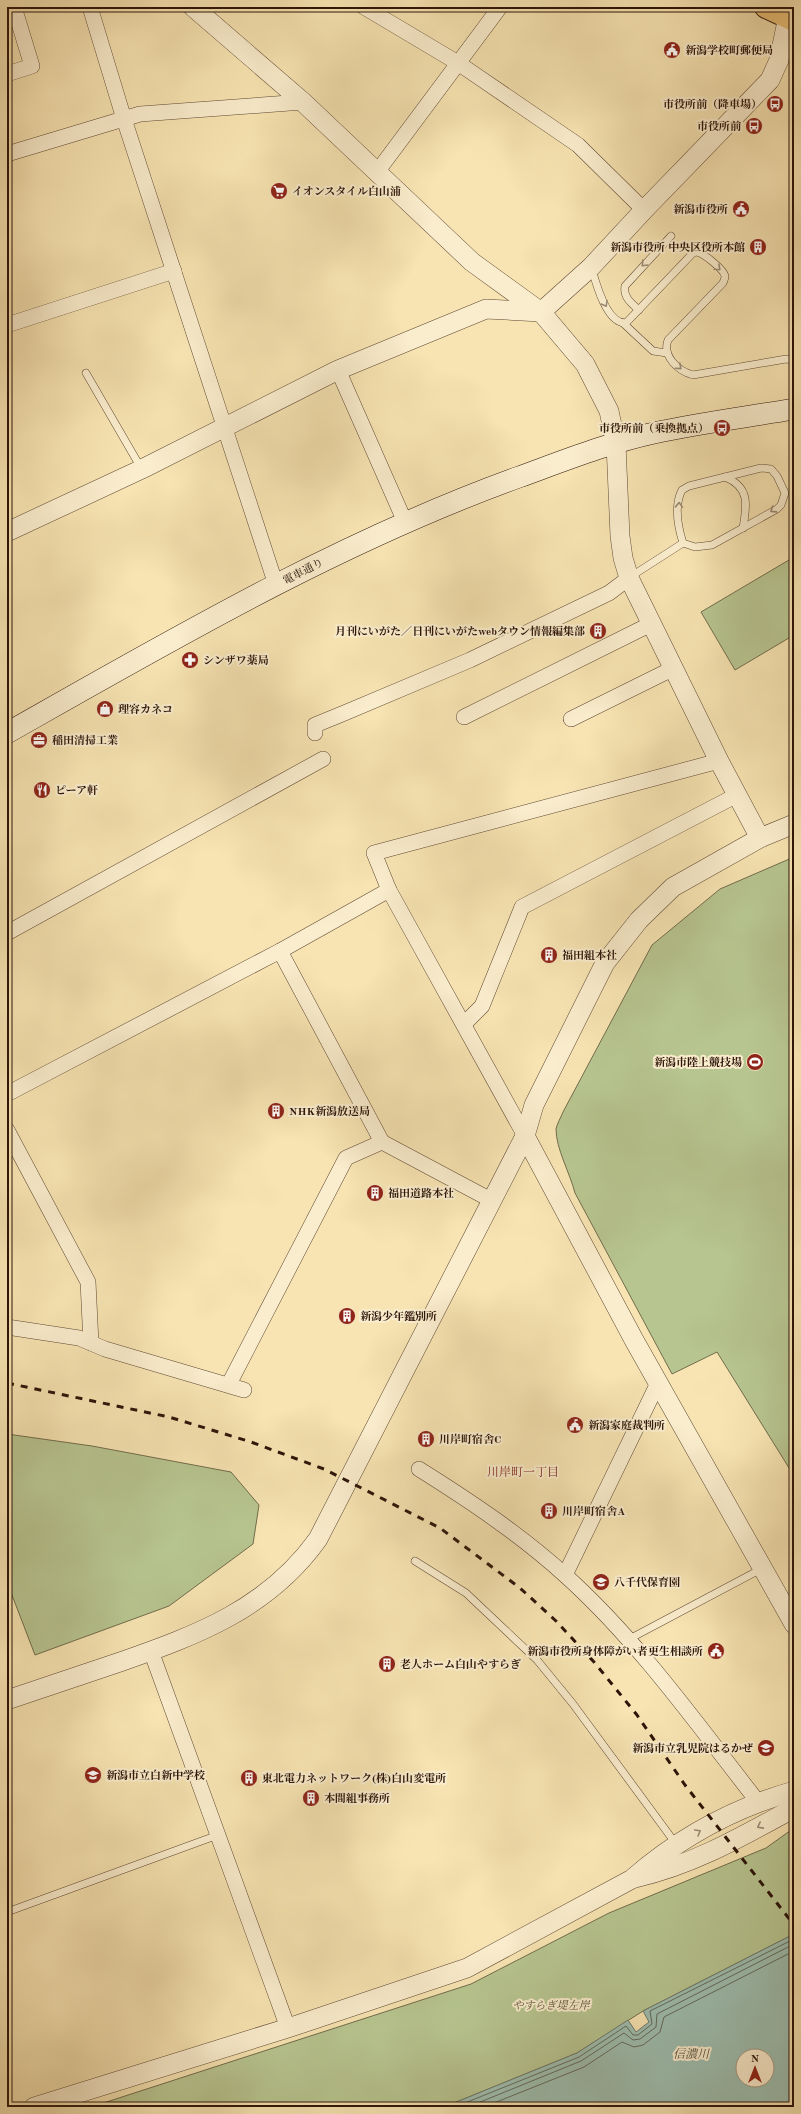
<svg xmlns="http://www.w3.org/2000/svg" width="801" height="2114" viewBox="0 0 801 2114" font-family="'Old Standard TT','Noto Serif JP',serif">
	<style>
		.green { fill: #b7c590; stroke: #726c4c }
		.water { fill: #9dbeb0; stroke: #707a6d; fill-rule: evenodd }
		.lines { fill: none; stroke-linecap: round; stroke-linejoin: round }
		.shore { stroke: #64695c; stroke-width: 1 }
		.service-casing { stroke: #5f4833; stroke-width: 8 }
		.minor-casing { stroke: #5f4833; stroke-width: 16 }
		.tertiary-casing { stroke: #5f4833; stroke-width: 20 }
		.secondary-casing { stroke: #2c1409; stroke-width: 22 }
		.trunk-casing { stroke: #2c1409; stroke-width: 24 }
		.service { stroke: #faedcd; stroke-width: 7 }
		.minor { stroke: #faedcd; stroke-width: 15 }
		.tertiary { stroke: #faedcd; stroke-width: 19 }
		.secondary { stroke: #faedcd; stroke-width: 21 }
		.trunk { stroke: #ecc279; stroke-width: 22 }
		.rail { stroke: #2c1409; stroke-width: 3; stroke-dasharray: 7 7; stroke-linecap: butt }
		.oneway { stroke: #9d8b75 }
		.labels { text-anchor: middle; stroke-width: 4; stroke-linejoin: round; paint-order: stroke }
		.poi-label { font-size: 11px; font-weight: bold; fill: #2c1409; stroke: #faedcd; text-anchor: start }
		.street-label { font-size: 11px; fill: #2c1409; stroke: #faedcd }
		.park-label { font-size: 11px; font-style: italic; fill: #5d5238; stroke: #faedcd }
		.neighbourhood-label { font-size: 12px; fill: #7a1f14; stroke: #faedcd }
		.water-label { font-size: 12px; font-style: italic; fill: #545043; stroke: #faedcd }
	</style>
	<rect width="100%" height="100%" fill="#f7e4b2"/>
	<filter id="stains"><feTurbulence type="fractalNoise" baseFrequency=".005" numOctaves="4"/><feColorMatrix values="0 0 0 0 .2 0 0 0 0 .09 0 0 0 0 .02 0 0 0 .5 -.17"/></filter>
	<radialGradient id="worn" r=".72"><stop offset=".6" stop-color="#630" stop-opacity="0"/><stop offset="1" stop-color="#630" stop-opacity=".3"/></radialGradient>
	<!-- green -->
	<g class="green">
		<path d="M794 557V635L735 670 701 612Z"/>
		<path d="M794 857V1476L717 1352 672 1374 575 1193C570 1173 556 1149 556 1129 557 1124 561 1117 563 1112L652 945 720 889Z"/>
		<path d="M7 1434 92 1446 231 1472 259 1505 253 1544 169 1606 35 1655 7 1582Z"/>
		<path d="M794 1828V1934L643 2011 577 2053 444 2107H91L471 1984 609 1913 766 1848Z"/>
	</g>
	<!-- water -->
	<path class="water" d="M794 1934V2107H444L577 2053 628 2020 636 2032 649 2022 643 2011ZM743 2056H767V2080H743Z"/>
	<g class="lines">
		<!-- shore -->
		<g class="shore">
			<path d="M455 2107 579 2057 626 2026 633 2035H638L652 2024 650 2011 794 1939"/>
			<path d="M468 2107 581 2061 624 2033 633 2040 640 2039 656 2027 657 2014 794 1944"/>
			<path d="M484 2107 584 2067 622 2042 634 2047 643 2045 660 2032 664 2017 794 1951"/>
		</g>
		<!-- service casing -->
		<g class="service-casing">
			<g id="service">
				<path d="M592 269C596 284 607 324 626 323L692 254 695 252C702 251 724 270 725 276 725 279 724 280 723 283L668 340C662 356 678 371 693 375L786 359 794 360"/>
				<path d="M639 310C631 303 623 297 625 286L671 236"/>
				<path d="M623 323 653 351 667 353"/>
				<path d="M86 373 141 468"/>
				<path d="M725 477C750 487 747 505 743 528"/>
				<path d="M630 577 683 543 695 547 712 545 777 509 781 505 785 493 777 476 771 469 761 468 689 486 682 490C674 505 678 527 683 543"/>
				<path d="M415 1561 466 1593 537 1660 573 1704 676 1844"/>
				<path d="M633 1637 763 1568"/>
				<path d="M7 1912 218 1835"/>
			</g>
		</g>
		<!-- minor casing -->
		<g class="minor-casing">
			<g id="minor">
				<path d="M90 7 124 119 276 585"/>
				<path d="M364 7 458 63 578 145 644 210"/>
				<path d="M7 74 32 66 14 7"/>
				<path d="M7 154 140 114 303 102"/>
				<path d="M377 172 500 7"/>
				<path d="M7 325 174 271"/>
				<path d="M338 370 405 522"/>
				<path d="M464 717 651 624"/>
				<path d="M571 719 674 668"/>
				<path d="M315 733V725L342 714 470 660 609 593 629 578"/>
				<path d="M389 890 374 853 719 761"/>
				<path d="M7 933 323 759"/>
				<path d="M280 951 382 1142"/>
				<path d="M464 1024 482 1006 522 907 737 795"/>
				<path d="M7 1094 280 951 389 890 525 1136"/>
				<path d="M7 1130 88 1282 91 1343"/>
				<path d="M7 1327 79 1338 105 1349 244 1390"/>
				<path d="M229 1384 346 1158 382 1142 491 1200"/>
				<path d="M419 1469C470 1501 521 1535 566 1576 639 1642 697 1724 758 1802"/>
				<path d="M565 1575 658 1383"/>
				<path d="M151 1651 288 2028"/>
			</g>
		</g>
		<!-- tertiary casing -->
		<g class="tertiary-casing">
			<g id="tertiary">
				<path d="M193 7 303 102 472 262 541 312 585 364 609 411 616 444 620 536 623 558 629 578 719 761 760 838"/>
				<path d="M7 532 142 469 338 370 486 309 541 312 591 267 644 210 770 80 779 60 790 7"/>
				<path d="M525 1136 634 1340 794 1624"/>
				<path d="M7 1700C45 1687 82 1675 120 1662 197 1635 268 1609 318 1539L525 1136 534 1105 605 963 639 920 673 887 760 838 794 824"/>
				<path d="M635 1878C693 1865 743 1836 794 1808"/>
				<path d="M34 2107 288 2028 467 1968 632 1879C679 1838 734 1808 794 1791"/>
			</g>
		</g>
		<!-- secondary casing -->
		<g class="secondary-casing">
			<path id="secondary" d="M7 733C173 639 339 542 519 477 563 461 608 443 654 433 700 423 747 417 794 409"/>
		</g>
		<!-- trunk casing -->
		<g class="trunk-casing">
			<path id="trunk" d="M766 7 794 20"/>
		</g>
		<!-- service -->
		<use href="#service" class="service"/>
		<!-- minor -->
		<use href="#minor" class="minor"/>
		<!-- tertiary -->
		<use href="#tertiary" class="tertiary"/>
		<!-- secondary -->
		<use href="#secondary" class="secondary"/>
		<!-- trunk -->
		<use href="#trunk" class="trunk"/>
		<!-- rail -->
		<path class="rail" d="M7 1383 169 1417 251 1442 324 1469 440 1528 520 1588 556 1621 594 1662 637 1715 685 1785 794 1925"/>
	</g>
	<!-- one-way arrows -->
	<defs><path id="oneway-chevron" d="M-2-3.5L2.5 0L-2 3.5" fill="none" stroke-width="1.6" stroke-linecap="round" stroke-linejoin="round"/></defs>
	<g class="oneway">
		<use href="#oneway-chevron" transform="translate(644 264) rotate(134)"/>
		<use href="#oneway-chevron" transform="translate(718 268) rotate(43)"/>
		<use href="#oneway-chevron" transform="translate(605 304) rotate(60)"/>
		<use href="#oneway-chevron" transform="translate(679 367) rotate(42)"/>
		<use href="#oneway-chevron" transform="translate(679 505) rotate(-88)"/>
		<use href="#oneway-chevron" transform="translate(773 510) rotate(147)"/>
		<use href="#oneway-chevron" transform="translate(760 1826) rotate(152)"/>
		<use href="#oneway-chevron" transform="translate(698 1832) rotate(-30)"/>
	</g>
	<!-- icons -->
	<defs>
		<g id="civic-disc" transform="scale(0.9)"><circle r="9.5" fill="#8f2418" stroke="#faedcd"/><path d="M-.6-6.5H3V-4.5H.6V-3L4-1V1h2V6H-6V1h2V-1L-.6-3ZM-1.2 2.5V6h2.4V2.5Z" fill="#fff"/></g>
		<g id="bus-disc" transform="scale(0.9)"><circle r="9.5" fill="#8f2418" stroke="#faedcd"/><path d="M-5-6H5V4H4V6H2V4H-2V6H-4V4H-5ZM-3.5-4V0h7V-4ZM-3.5 1.2v1.5H-2V1.2ZM2 1.2v1.5H3.5V1.2Z" fill="#fff"/></g>
		<g id="supermarket-disc" transform="scale(0.9)"><circle r="9.5" fill="#8f2418" stroke="#faedcd"/><path d="M-6-5.5h2.5l.6 2H6L4.5 2H-2.5L-4.4-4H-6ZM-1.5 3.2a1.3 1.3 0 1 0 .1 0ZM3 3.2a1.3 1.3 0 1 0 .1 0Z" fill="#fff"/></g>
		<g id="building-disc" transform="scale(0.9)"><circle r="9.5" fill="#8f2418" stroke="#faedcd"/><path d="M-4-6H4V6H1V3H-1V6H-4ZM-2.5-4.3h1.7v1.8h-1.7ZM.8-4.3h1.7v1.8H.8ZM-2.5-1h1.7V.8h-1.7ZM.8-1h1.7V.8H.8Z" fill="#fff"/></g>
		<g id="pharmacy-disc" transform="scale(0.9)"><circle r="9.5" fill="#8f2418" stroke="#faedcd"/><path d="M-2-6h4v4h4v4h-4v4h-4v-4h-4v-4h4Z" fill="#fff"/></g>
		<g id="shop-disc" transform="scale(0.9)"><circle r="9.5" fill="#8f2418" stroke="#faedcd"/><path d="M-5-2.5h2.3a2.7 3.5 0 0 1 5.4 0H5L5.5 6h-11ZM-1.5-2.5h3a1.5 2.3 0 0 0-3 0Z" fill="#fff"/></g>
		<g id="office-disc" transform="scale(0.9)"><circle r="9.5" fill="#8f2418" stroke="#faedcd"/><path d="M-6-3h4V-5.5h4V-3h4V5H-6ZM-1-4.5V-3h2v-1.5ZM-6 0V1H6V0Z" fill="#fff"/></g>
		<g id="restaurant-disc" transform="scale(0.9)"><circle r="9.5" fill="#8f2418" stroke="#faedcd"/><path d="M-5-6h1v4h1v-4h1v4h1v-4h1v5L-1.5 .5V6h-2V.5L-5-1ZM5-6V6H3V1.5H1.5Q1.5-4 5-6Z" fill="#fff"/></g>
		<g id="stadium-disc" transform="scale(0.9)"><circle r="9.5" fill="#8f2418" stroke="#faedcd"/><path d="M0-5a6.5 5 0 1 0 0 10a6.5 5 0 1 0 0-10ZM-3.5-1.8h7v3.6h-7Z" fill="#fff"/></g>
		<g id="school-disc" transform="scale(0.9)"><circle r="9.5" fill="#8f2418" stroke="#faedcd"/><path d="M0-5L7-2L0 1L-7-2ZM-4 1L0 2.5L4 1V4Q0 6-4 4Z" fill="#fff"/></g>
	</defs>
	<g fill-rule="evenodd">
		<use href="#civic-disc" x="672" y="50"/>
		<use href="#bus-disc" x="775" y="104"/>
		<use href="#bus-disc" x="754" y="126"/>
		<use href="#supermarket-disc" x="279" y="191"/>
		<use href="#civic-disc" x="741" y="209"/>
		<use href="#building-disc" x="758" y="247"/>
		<use href="#bus-disc" x="722" y="428"/>
		<use href="#building-disc" x="598" y="631"/>
		<use href="#pharmacy-disc" x="190" y="660"/>
		<use href="#shop-disc" x="105" y="709"/>
		<use href="#office-disc" x="39" y="740"/>
		<use href="#restaurant-disc" x="42" y="790"/>
		<use href="#building-disc" x="549" y="955"/>
		<use href="#stadium-disc" x="755" y="1062"/>
		<use href="#building-disc" x="276" y="1111"/>
		<use href="#building-disc" x="375" y="1193"/>
		<use href="#building-disc" x="347" y="1316"/>
		<use href="#civic-disc" x="575" y="1425"/>
		<use href="#building-disc" x="426" y="1439"/>
		<use href="#building-disc" x="549" y="1511"/>
		<use href="#school-disc" x="601" y="1582"/>
		<use href="#civic-disc" x="716" y="1651"/>
		<use href="#building-disc" x="387" y="1664"/>
		<use href="#school-disc" x="766" y="1748"/>
		<use href="#school-disc" x="93" y="1775"/>
		<use href="#building-disc" x="249" y="1778"/>
		<use href="#building-disc" x="311" y="1798"/>
	</g>
	<g class="labels">
		<!-- poi labels -->
		<g class="poi-label">
			<text x="685" y="54">新潟学校町郵便局</text>
			<text x="762" y="108" text-anchor="end">市役所前（降車場）</text>
			<text x="741" y="130" text-anchor="end">市役所前</text>
			<text x="292" y="195">イオンスタイル白山浦</text>
			<text x="728" y="213" text-anchor="end">新潟市役所</text>
			<text x="745" y="251" text-anchor="end">新潟市役所 中央区役所本館</text>
			<text x="709" y="432" text-anchor="end">市役所前（乗換拠点）</text>
			<text x="585" y="635" text-anchor="end">月刊にいがた／日刊にいがたwebタウン情報編集部</text>
			<text x="203" y="664">シンザワ薬局</text>
			<text x="118" y="713">理容カネコ</text>
			<text x="52" y="744">稲田清掃工業</text>
			<text x="55" y="794">ピーア軒</text>
			<text x="562" y="959">福田組本社</text>
			<text x="742" y="1066" text-anchor="end">新潟市陸上競技場</text>
			<text x="289" y="1115">NHK新潟放送局</text>
			<text x="388" y="1197">福田道路本社</text>
			<text x="360" y="1320">新潟少年鑑別所</text>
			<text x="588" y="1429">新潟家庭裁判所</text>
			<text x="439" y="1443">川岸町宿舎C</text>
			<text x="562" y="1515">川岸町宿舎A</text>
			<text x="614" y="1586">八千代保育園</text>
			<text x="703" y="1655" text-anchor="end">新潟市役所身体障がい者更生相談所</text>
			<text x="400" y="1668">老人ホーム白山やすらぎ</text>
			<text x="753" y="1752" text-anchor="end">新潟市立乳児院はるかぜ</text>
			<text x="106" y="1779">新潟市立白新中学校</text>
			<text x="262" y="1782">東北電力ネットワーク(株)白山変電所</text>
			<text x="324" y="1802">本間組事務所</text>
		</g>
		<!-- street labels -->
		<g class="street-label">
			<text transform="translate(303 571) rotate(-27)" y="4">電車通り</text>
		</g>
		<!-- park labels -->
		<g class="park-label">
			<text x="551" y="2009">やすらぎ堤左岸</text>
		</g>
		<!-- neighbourhood labels -->
		<g class="neighbourhood-label">
			<text x="523" y="1476">川岸町一丁目</text>
		</g>
		<!-- water labels -->
		<g class="water-label">
			<text x="691" y="2058">信濃川</text>
		</g>
	</g>
	<!-- margin -->
	<rect width="801" height="2114" fill="none" stroke="#f7e4b2" stroke-width="24"/>
	<rect x="8" y="8" width="785" height="2098" fill="none" stroke="#2c1409" stroke-width="2"/>
	<rect x="12" y="12" width="777" height="2090" fill="none" stroke="#2c1409"/>
	<!-- north arrow -->
	<g transform="translate(755 2068)"><circle r="19" fill="#faedcd" stroke="#a8967f"/>
	<path d="M0-3L7 15L0 10L-7 15Z" fill="#8f2418"/>
	<text y="-6" font-size="11" font-weight="bold" text-anchor="middle" fill="#2c1409">N</text>
	</g>
	<rect width="100%" height="100%" filter="url(#stains)"/>
	<rect width="100%" height="100%" fill="url(#worn)"/>
</svg>
